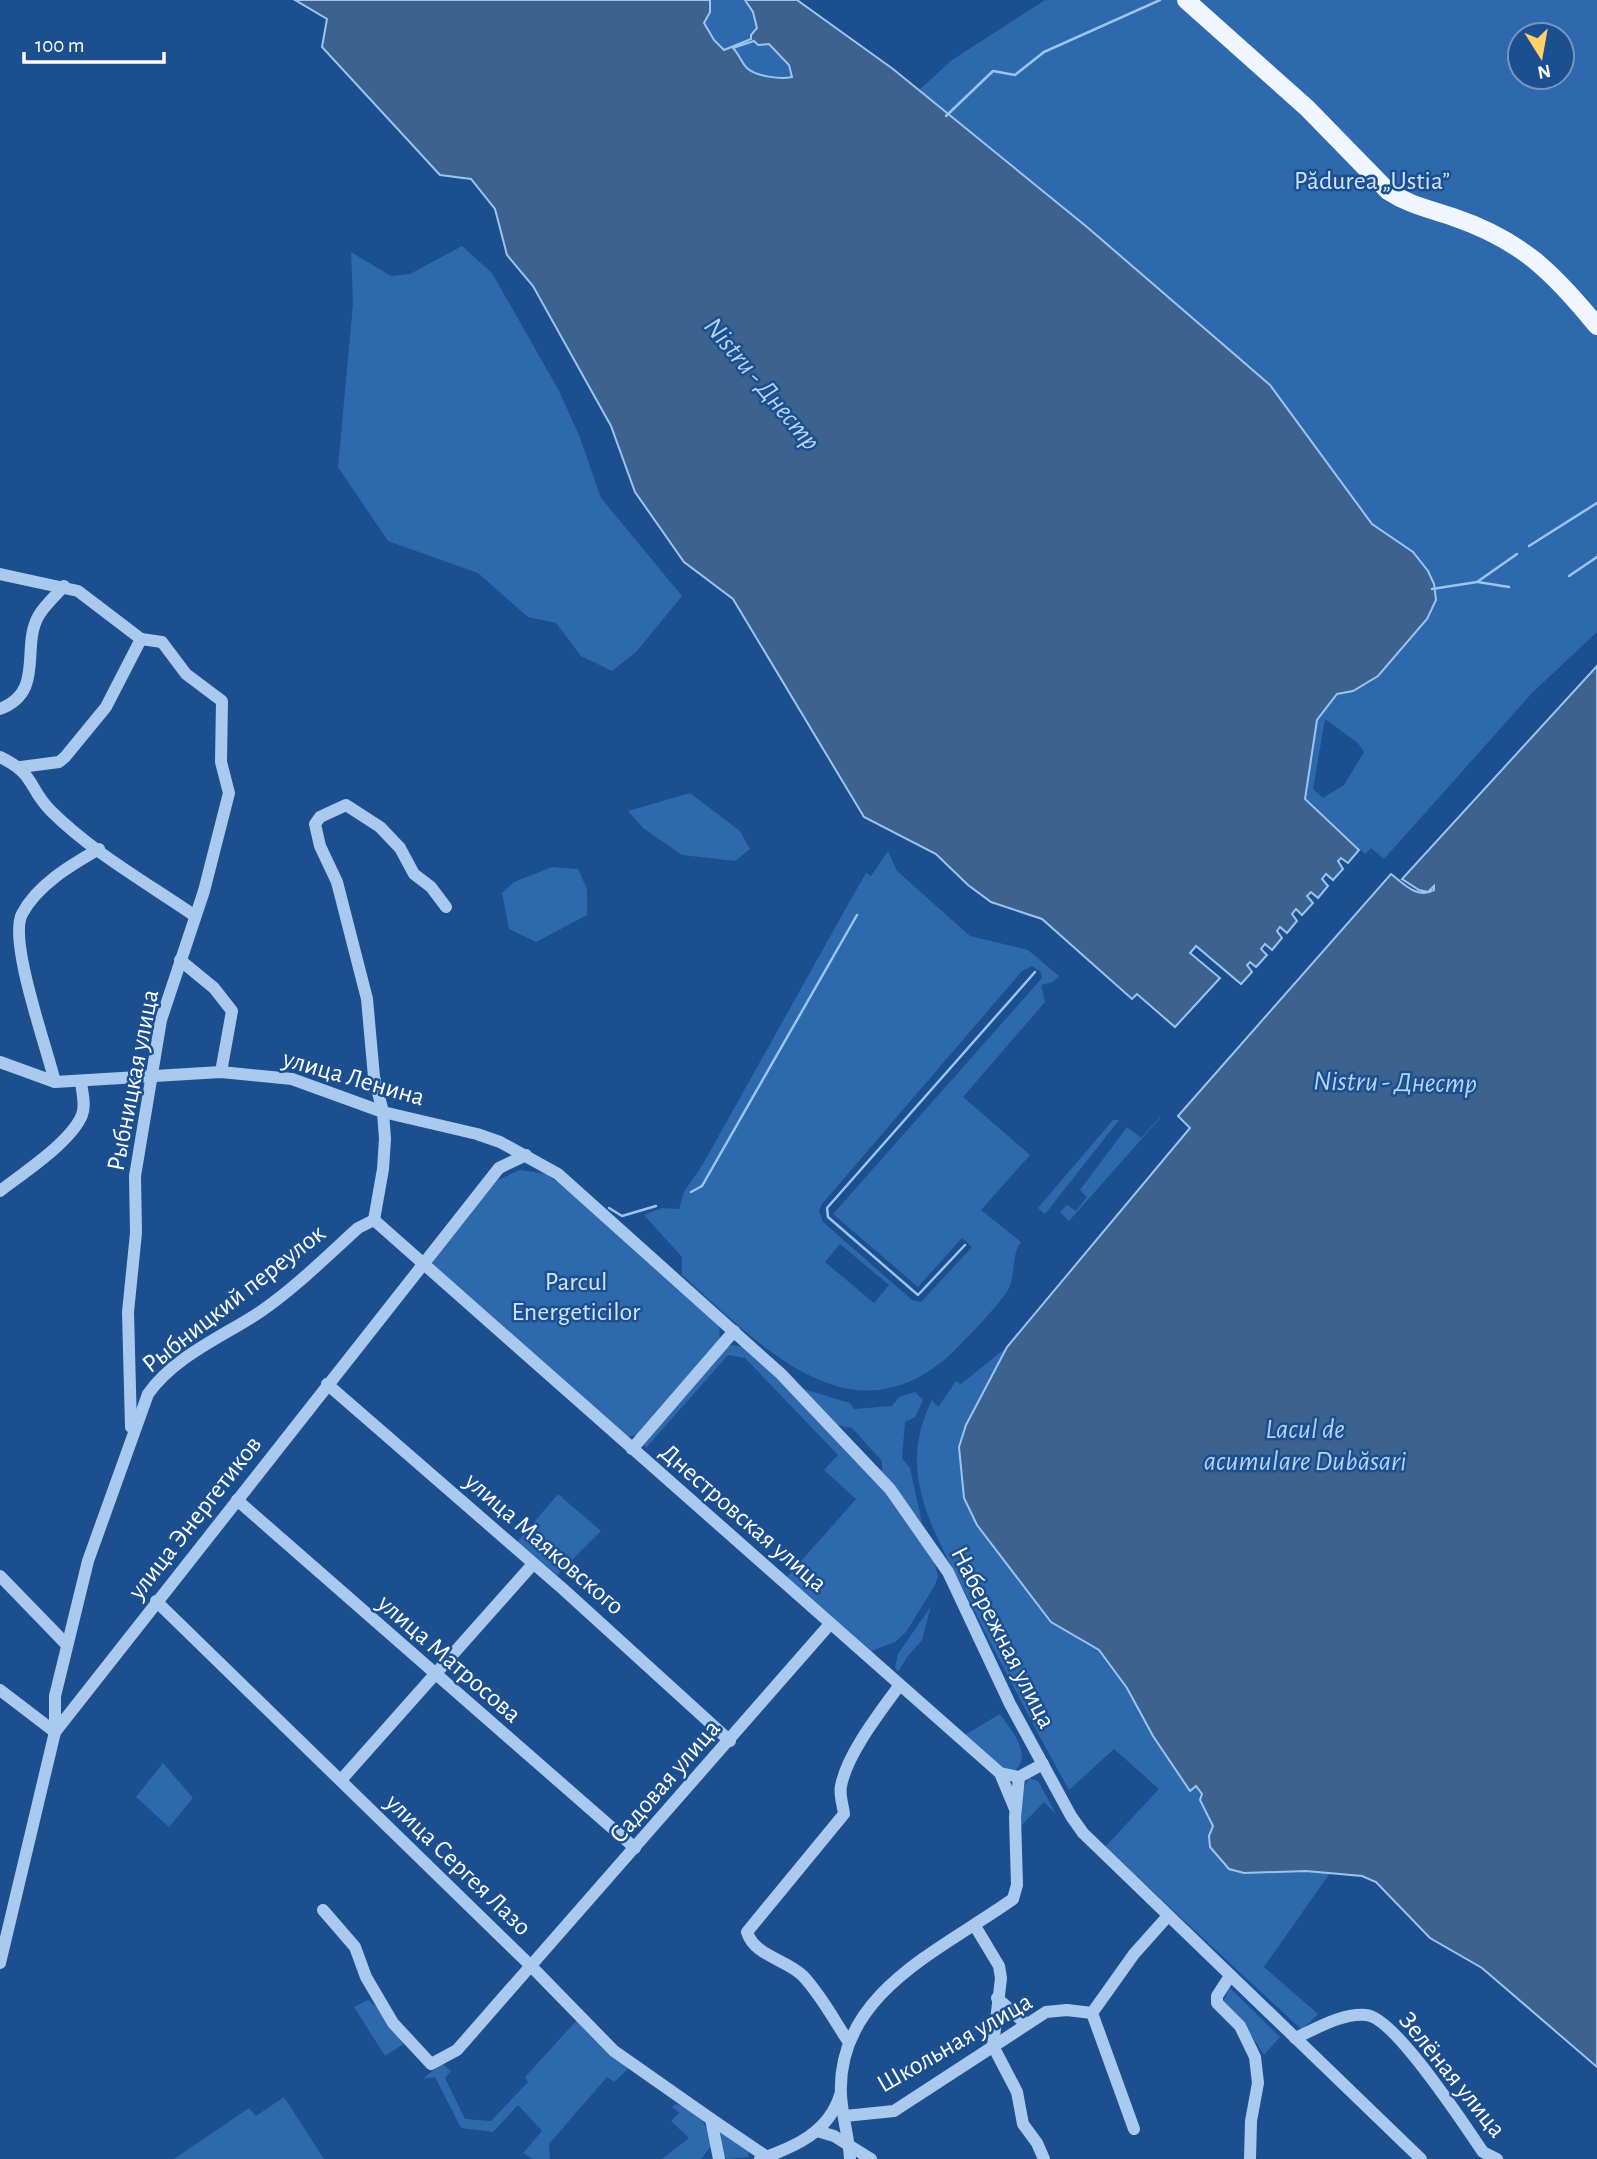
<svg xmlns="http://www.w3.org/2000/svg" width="1597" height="2159" viewBox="0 0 1597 2159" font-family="'Alegreya Sans',sans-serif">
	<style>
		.green { fill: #2e69ad; fill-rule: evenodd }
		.water { fill: #3c6290; stroke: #9cc4f0; stroke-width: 2; fill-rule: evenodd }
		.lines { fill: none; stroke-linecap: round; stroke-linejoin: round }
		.stream { stroke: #9cc4f0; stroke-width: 2.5 }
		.minor { stroke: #a9c9ee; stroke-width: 12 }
		.major { stroke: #f0f6ff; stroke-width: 18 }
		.labels { text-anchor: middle; stroke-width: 5; stroke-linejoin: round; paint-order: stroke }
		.park-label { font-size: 26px; fill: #cfe3fa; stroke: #1b4f8f }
		.street-label { font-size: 26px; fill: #fff; stroke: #1b4f8f }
		.water-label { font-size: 28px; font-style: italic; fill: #b5d3f5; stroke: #1b4f8f }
	</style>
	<rect width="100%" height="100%" fill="#1b4f8f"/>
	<!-- green -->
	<g class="green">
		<path d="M632 0H797L919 90 952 60 1045 0H1597V632L1533 692 1384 859 1371 848 1365 854 1305 799 1317 720 1320 717ZM1520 35H1562V77H1520ZM1325 719 1358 743 1364 752 1344 785 1323 798 1313 789Z"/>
		<path d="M462 246 492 273 558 389 579 435 601 498 682 596 636 652 612 671 581 656 556 623 528 617 478 573 388 541 338 467 353 304 351 252 391 276 410 274Z"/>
		<path d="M690 793 740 831 750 849 735 861 682 855 643 828 628 811Z"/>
		<path d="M888 851 897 871 970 936 1028 950 1059 976 1053 982 1041 985 1045 1002 963 1097 1030 1155 981 1210 1021 1242C1011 1256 1016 1273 1009 1288 1003 1301 965 1340 953 1352 851 1448 758 1342 682 1275V1257L644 1215 662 1208 679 1209 684 1192 703 1164 855 892 866 873 871 876ZM1032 966 1041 972 1042 978 833 1214 918 1287 962 1238 972 1247 921 1302 912 1300 823 1222 819 1211 822 1204 1022 971ZM840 1244 889 1285 874 1303 825 1262Z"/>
		<path d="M552 867 578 869 587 889V915L536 942 509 929 502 893 514 882Z"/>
		<path d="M1160 1117H1161L1069 1221 1060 1212 1067 1205 1076 1211 1087 1197 1080 1190 1127 1127 1141 1138Z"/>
		<path d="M1113 1120H1119L1045 1214 1038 1208Z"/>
		<path d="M520 1170 546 1174 564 1187 719 1324 720 1340 637 1435 626 1437 433 1269V1261L495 1181Z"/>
		<path d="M733 1345 747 1348 884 1487 934 1561 938 1577 934 1587 906 1632 895 1642 871 1651 787 1577 856 1499 824 1470 838 1455 745 1358 728 1355 646 1448 643 1443 725 1348Z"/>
		<path d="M1007 1347 966 1425 959 1447 1051 1622 1099 1650 1127 1688 1153 1736 1189 1791 1195 1786 1202 1794 1200 1800 1214 1826C1205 1845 1214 1855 1228 1869 1262 1874 1296 1870 1330 1873L1264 1967 1318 2014 1302 2030 1105 1847 1159 1789 1114 1749 1069 1790C1034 1727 1001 1664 969 1600 948 1557 921 1517 917 1467 916 1444 921 1421 932 1400L938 1407 956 1381 961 1384Z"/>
		<path d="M800 1388 850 1403 854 1409 892 1406 899 1397 915 1392 923 1400 915 1417 905 1422 902 1458 910 1468 922 1523 882 1472V1461L852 1428 837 1425Z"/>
		<path d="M558 1494 601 1531 557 1575 517 1542Z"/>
		<path d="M931 1606 922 1640 907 1657 898 1672 895 1668 898 1654Z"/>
		<path d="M1000 1714C1011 1730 1033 1754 1015 1771H1004L963 1736Z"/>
		<path d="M163 1763 193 1798 169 1827 136 1797Z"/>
		<path d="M1029 1778 1038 1781 1056 1814 1044 1802 1019 1828 1022 1790Z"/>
		<path d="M1230 1988 1280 2037 1264 2055 1242 2021 1222 2003Z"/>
		<path d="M368 2000 379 2009 405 2043 385 2056 354 2007Z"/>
		<path d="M578 2019 629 2068 614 2082 607 2077 549 2144 550 2159H533L523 2153 542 2131 518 2105 493 2132 461 2128 435 2077 423 2079 442 2063 451 2071 445 2078 465 2119 491 2121 528 2082 525 2077Z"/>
		<path d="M284 2097 324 2159H174L249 2108 256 2116Z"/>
		<path d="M676 2104C697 2108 708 2125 712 2145L701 2159H662L689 2138 671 2121 679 2113 672 2107Z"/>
		<path d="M720 2132 749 2151 748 2157 727 2159 723 2154Z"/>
	</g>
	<!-- water -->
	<g class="water">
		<path d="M295 0H710V12L704 23 714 40 724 50 751 39V35L757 28 753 12 745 0H797L893 69 1087 227 1270 385 1372 524 1413 552 1428 571 1434 584 1436 600 1427 619 1378 676 1353 691 1337 694 1317 720 1305 799 1359 850 1348 863 1341 858 1338 861 1343 869 1333 880 1326 874 1322 879 1328 886 1318 898 1311 892 1307 896 1313 903 1302 915 1296 909 1292 914 1297 921 1287 933 1280 927 1277 931 1282 938 1272 950 1265 944 1261 949 1267 955 1256 967 1250 962 1247 965 1252 972 1241 984 1196 946 1190 953 1220 978 1175 1027 1137 994 1132 999 1042 919 991 902 968 885 936 854 864 817 733 599 684 562 635 492 611 426 533 286 507 255 495 209 471 179 440 175 322 47 327 19ZM754 41 758 45 769 44 789 65 792 77C781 80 755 76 747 68 741 62 739 54 733 48Z"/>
		<path d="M1597 666V2067L1482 1968 1430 1938 1376 1882 1362 1876 1306 1871 1244 1873 1229 1869 1210 1847 1209 1836 1213 1826 1200 1800 1202 1794 1196 1786 1190 1791 1153 1736 1127 1688 1099 1650 1051 1622 977 1525 964 1498 959 1447 966 1425 1007 1347 1190 1128 1178 1116 1391 874C1403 883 1418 900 1434 890V886L1428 892 1419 890 1402 879Z"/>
	</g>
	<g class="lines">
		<!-- stream -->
		<g class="stream">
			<path d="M946 116 993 71 1015 75 1044 52 1160 0"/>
			<path d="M1529 546 1597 503"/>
			<path d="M1569 576 1597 557"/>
			<path d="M1478 582 1509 587"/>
			<path d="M1432 589 1477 582 1517 554"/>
			<path d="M691 1192 702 1186 857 915"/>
			<path d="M609 1208 622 1216 656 1206"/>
			<path d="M965 1245 918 1295 828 1217 827 1208 1035 972"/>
		</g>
		<!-- minor -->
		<g class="minor">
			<path d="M0 574 78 591 141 639"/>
			<path d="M0 709C46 691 20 647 39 615 45 605 56 595 64 586"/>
			<path d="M0 757C37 775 27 787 51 811 92 852 147 883 195 916"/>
			<path d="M21 767 59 762 65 757 106 707 141 639"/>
			<path d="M180 960 214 988 232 1011 221 1072"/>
			<path d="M0 1062 55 1082 221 1072 292 1079 383 1112 477 1134 500 1142 558 1174 781 1374 890 1489 948 1572 1010 1704 1071 1816 1083 1833 1421 2159"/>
			<path d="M55 1082C47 1048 8 941 22 914 37 885 71 865 99 849"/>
			<path d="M0 1191C23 1173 71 1142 82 1115 86 1105 82 1092 81 1082"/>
			<path d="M374 1220 1000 1773 1019 1777 1043 1764"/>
			<path d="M327 1384 563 1589 730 1741"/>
			<path d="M131 1427 128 1312 136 1233 135 1176 161 1020 204 891 229 793 221 762 222 701 186 674 162 642 141 639"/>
			<path d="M632 1449 734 1331"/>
			<path d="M237 1500 635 1848"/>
			<path d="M0 1576 67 1645"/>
			<path d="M156 1601 531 1966 614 2051 711 2119 719 2159"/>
			<path d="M0 1690 55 1732"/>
			<path d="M55 1732V1696L88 1561 148 1394C175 1356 222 1337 260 1312 295 1288 326 1257 358 1228L374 1220 383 1169 385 1139 383 1112 374 1077 367 999 337 882 320 846 315 824 320 817 346 805 380 827 400 848 414 874 431 887 446 907"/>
			<path d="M1000 1773 1015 1809"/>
			<path d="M341 1780 533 1564"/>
			<path d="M323 1910 355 1947 366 1977 393 2023 431 2064 457 2050 830 1624"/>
			<path d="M975 1926 999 1966 1001 1978 993 2046 1017 2092 1023 2124 1037 2143 1044 2159"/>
			<path d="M0 1963 55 1732 499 1168 526 1155"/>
			<path d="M1230 1976 1217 1996V2003L1240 2026 1255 2057 1258 2083 1251 2121 1250 2159"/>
			<path d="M997 1998 1026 2024"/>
			<path d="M1092 2013 1134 2129"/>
			<path d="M1295 2038C1316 2029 1341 2013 1366 2015 1394 2016 1465 2126 1483 2152L1497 2159"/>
			<path d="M848 2041C834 2020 821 1995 803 1976 788 1960 754 1956 747 1932L844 1814C843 1805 839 1795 841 1786 847 1754 880 1712 899 1686"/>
			<path d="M845 2116 894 2111 1046 2012 1067 2010 1092 2013 1134 1954 1167 1917"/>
			<path d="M711 2119 767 2157"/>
			<path d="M817 2131 834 2136 871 2159"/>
			<path d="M760 2159C795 2147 829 2132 840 2095"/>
			<path d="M850 2159C849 2138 842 2116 841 2095 836 1993 943 1949 1013 1899L1017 1885 1015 1817 1019 1777"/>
		</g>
		<!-- major -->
		<path class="major" d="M1186 0 1307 108 1388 191C1409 205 1430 209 1453 217 1521 240 1553 272 1597 326"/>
	</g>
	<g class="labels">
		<!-- park labels -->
		<g class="park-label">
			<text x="1372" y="189">Pădurea „Ustia”</text>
			<text x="576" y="1290">Parcul<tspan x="576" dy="30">Energeticilor</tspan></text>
		</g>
		<!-- street labels -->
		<g class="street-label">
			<text transform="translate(354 1077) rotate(16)" y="9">улица Ленина</text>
			<text transform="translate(132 1080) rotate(-79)" y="9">Рыбницкая улица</text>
			<text transform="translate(233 1298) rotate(-38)" y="9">Рыбницкий переулок</text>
			<text transform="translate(194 1517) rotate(-52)" y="9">улица Энергетиков</text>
			<text transform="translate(744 1517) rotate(41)" y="9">Днестровская улица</text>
			<text transform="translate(545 1543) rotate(41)" y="9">улица Маяковского</text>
			<text transform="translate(1004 1637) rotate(63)" y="9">Набережная улица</text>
			<text transform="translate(450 1658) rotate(41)" y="9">улица Матросова</text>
			<text transform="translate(664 1781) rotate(-49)" y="9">Садовая улица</text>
			<text transform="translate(459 1864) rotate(44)" y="9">улица Сергея Лазо</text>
			<text transform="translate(954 2042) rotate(-30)" y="9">Школьная улица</text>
			<text transform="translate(1453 2074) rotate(51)" y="9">Зелёная улица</text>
		</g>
		<!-- water labels -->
		<g class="water-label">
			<text transform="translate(763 383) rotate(50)" y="10">Nistru - Днестр</text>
			<text transform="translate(1395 1081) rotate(1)" y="10">Nistru - Днестр</text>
			<text x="1305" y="1438">Lacul de<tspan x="1305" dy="32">acumulare Dubăsari</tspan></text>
		</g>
	</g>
	<!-- north arrow -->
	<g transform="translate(1541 56) rotate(169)"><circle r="33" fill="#1b4f8f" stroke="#7695bc" stroke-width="2"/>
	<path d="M0-5L12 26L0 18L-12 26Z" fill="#ffd166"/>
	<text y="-10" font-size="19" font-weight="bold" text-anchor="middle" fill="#ffffff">N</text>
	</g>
	<!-- scale -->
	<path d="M24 52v10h140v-10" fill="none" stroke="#ffffff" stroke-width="3.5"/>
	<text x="35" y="52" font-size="21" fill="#ffffff" stroke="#1b4f8f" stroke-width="5" paint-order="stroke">100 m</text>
</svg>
